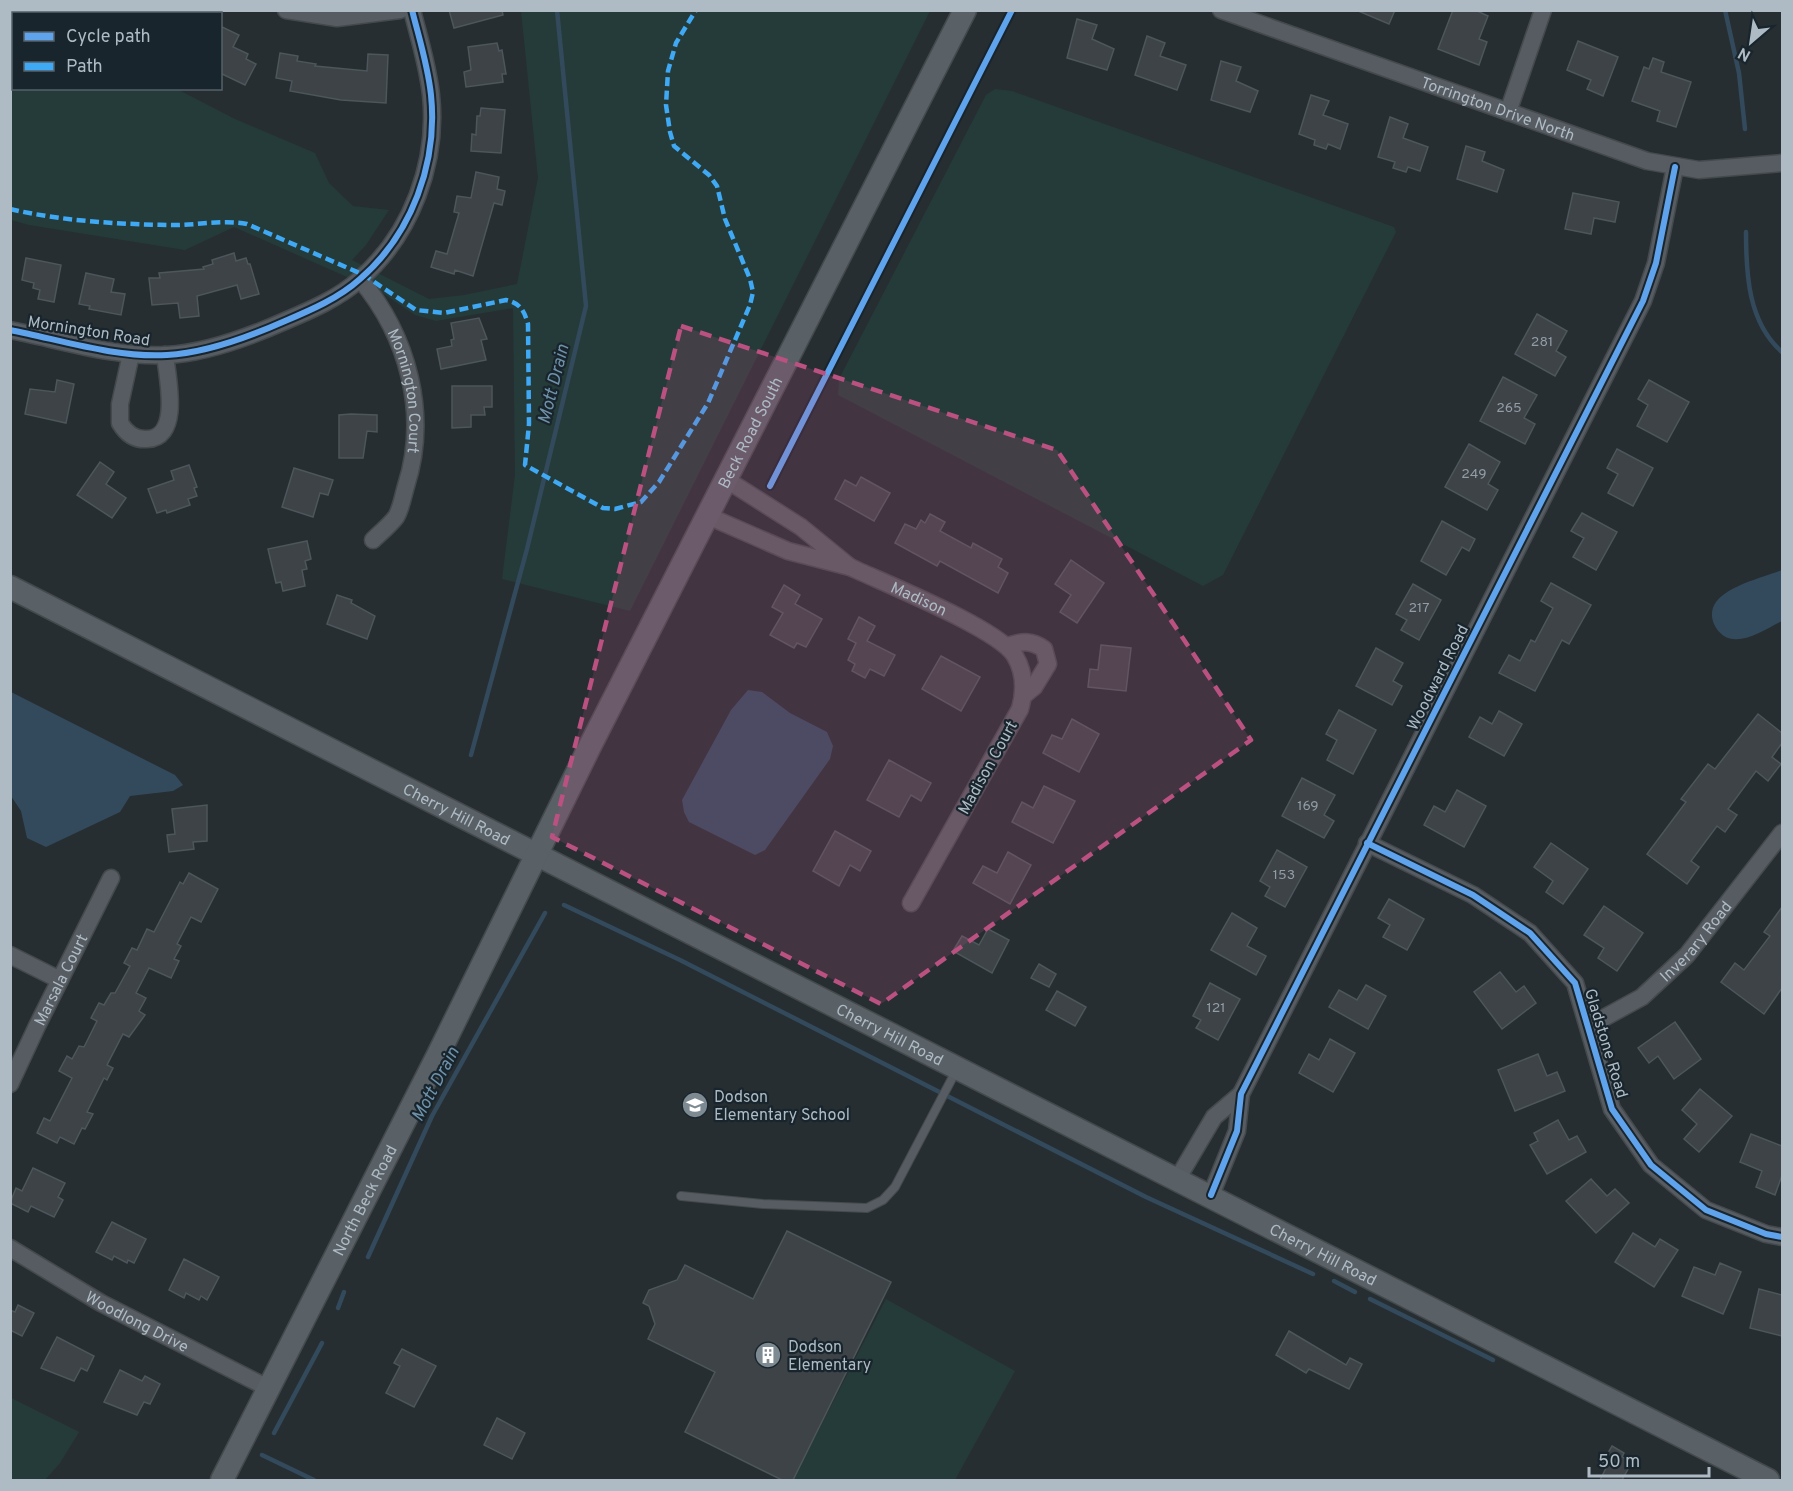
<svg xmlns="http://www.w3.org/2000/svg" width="1793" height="1491" viewBox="0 0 1793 1491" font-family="Overpass,sans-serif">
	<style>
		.green { fill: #253b39 }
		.water { fill: #334a5c }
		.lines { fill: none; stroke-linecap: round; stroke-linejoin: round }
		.stream { stroke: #334a5c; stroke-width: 4.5 }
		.building { fill: #3d4347; stroke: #4d565a; stroke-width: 1.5 }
		.service-casing { stroke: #44494d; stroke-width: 10 }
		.minor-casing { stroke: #44494d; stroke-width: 19 }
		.secondary-casing { stroke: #44494d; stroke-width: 25 }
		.service { stroke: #565c61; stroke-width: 8 }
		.minor { stroke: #565c61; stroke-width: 16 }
		.secondary { stroke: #596066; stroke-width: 22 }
		.quiet { stroke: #3fa9f5; stroke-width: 4.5; stroke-dasharray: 9 4.5; stroke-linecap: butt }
		.cycleway-casing { stroke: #19252d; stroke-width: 10 }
		.cycleway { stroke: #60a3ed; stroke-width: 6 }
		.marked { fill: #bb5180; fill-opacity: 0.2; stroke: #bb5180; stroke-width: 4.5; stroke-dasharray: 12 8; stroke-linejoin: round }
		.labels { text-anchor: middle; stroke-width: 4.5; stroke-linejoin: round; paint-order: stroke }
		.number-label { font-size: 14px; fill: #929da6 }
		.street-label { font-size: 16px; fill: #aebbc5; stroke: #19252d }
		.poi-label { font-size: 16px; fill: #aebbc5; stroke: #19252d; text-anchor: start }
		.water-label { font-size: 18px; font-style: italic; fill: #6f92aa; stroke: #19252d }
	</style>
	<rect width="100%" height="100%" fill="#262e32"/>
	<!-- green -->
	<g class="green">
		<path d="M10 11H28L34 13 14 14V88L177 89 235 119 315 153 329 183 353 206 389 210 366 245 352 260 429 299 464 295 517 284 538 178 521 11H930L630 611 502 579 515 475 513 308 436 321 415 315 381 292 234 227 185 250 29 225 11 220Z"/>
		<path d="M995 89 1012 91 1394 227 1396 232 1223 575 1203 586 838 395 839 379 986 95Z"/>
		<path d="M886 1299 1015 1371 955 1480H793Z"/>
		<path d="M11 1398 79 1432 60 1463 45 1480H11Z"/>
	</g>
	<!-- water -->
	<g class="water">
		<path d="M1782 570V621C1762 631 1729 655 1714 624 1711 617 1711 609 1716 602 1729 585 1762 578 1782 570Z"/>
		<path d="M748 690 762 692 790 713 827 732 833 746 830 759 765 850 755 855 689 822 684 812 682 800 731 710Z"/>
		<path d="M11 692 175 775 183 785 173 791 130 796 120 812 46 847 27 838 21 811 11 796Z"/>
	</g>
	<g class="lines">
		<!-- stream -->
		<g class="stream">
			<path d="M1725 10 1739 73 1745 129"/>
			<path d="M1746 232C1746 274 1748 322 1782 352"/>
			<path d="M471 755 527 549 586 306 557 10"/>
			<path d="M564 905 680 960 1146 1197 1313 1274"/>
			<path d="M368 1257 432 1116 545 913"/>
			<path d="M1334 1281 1355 1292"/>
			<path d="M1370 1299 1493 1360"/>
			<path d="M338 1308 344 1292"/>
			<path d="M274 1433 322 1343"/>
			<path d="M262 1455 314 1480"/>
		</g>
	</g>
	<!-- building -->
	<g class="building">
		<path d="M449 10H502L503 15 454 28Z"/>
		<path d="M1356 10H1395L1389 24Z"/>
		<path d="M1453 10H1475L1488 16 1479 39 1487 42 1479 65 1438 49Z"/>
		<path d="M1077 19 1097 25 1092 39 1114 49 1107 70 1067 58Z"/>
		<path d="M220 26 239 35 233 47 248 54 246 59 256 64 245 85 220 73Z"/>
		<path d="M1147 36 1165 43 1160 56 1186 65 1177 90 1135 75Z"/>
		<path d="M1578 41 1618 57 1603 96 1587 89 1591 80 1567 70Z"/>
		<path d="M497 43 499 51 502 50 506 74H502L503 82 466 87 464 72 471 70 468 47Z"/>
		<path d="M280 53 298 56 297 61 316 64 315 66 367 71 368 54 388 55 386 103 341 100 290 91 292 81 276 78Z"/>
		<path d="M1653 58 1664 62 1661 72 1691 82 1676 127 1657 121 1660 111 1632 101 1644 67 1649 69Z"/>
		<path d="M1221 61 1241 67 1236 81 1258 91 1250 112 1211 100Z"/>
		<path d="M1311 95 1329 101 1323 115 1348 124 1340 149 1328 144 1326 149 1314 145 1315 140 1299 134Z"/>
		<path d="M481 108 505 110 501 153 471 151 472 134 476 135 477 116H480Z"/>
		<path d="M1390 117 1408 124 1403 138 1428 147 1420 171 1408 167 1406 172 1393 168 1395 162 1378 157Z"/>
		<path d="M1466 146 1485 152 1482 161 1504 170 1497 192 1457 179Z"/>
		<path d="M476 172 499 177 497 189 505 191 502 205 494 203 473 276 455 270 454 274 431 267 436 251 447 254 459 213 454 212 457 196 471 198Z"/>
		<path d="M1573 193 1619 202 1615 222 1594 218 1591 234 1565 229Z"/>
		<path d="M234 253 236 261 246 258 248 264H250L259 294 241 299 237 285 197 296 199 316 180 318 178 303 152 305 149 278H160L159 273 204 269 203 267 213 264 212 260Z"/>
		<path d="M26 258 61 265 54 302 38 299 40 290 33 288 34 283 22 280Z"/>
		<path d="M86 273 114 279 111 292 125 294 121 315 89 309 90 306 79 304Z"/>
		<path d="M1537 314 1567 331 1556 351 1566 357 1555 376 1515 354Z"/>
		<path d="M479 318 487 339 481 340 486 360 441 369 437 349 452 346 451 340 454 339 451 323Z"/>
		<path d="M1503 377 1537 395 1524 418 1535 424 1525 444 1480 421Z"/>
		<path d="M57 380 74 384 66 423 25 414 30 389 55 392Z"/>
		<path d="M1649 380 1689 402 1667 442 1637 426 1648 405 1638 399Z"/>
		<path d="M452 386H492V407H484L485 415H471V427L452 428Z"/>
		<path d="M351 414 377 415V432L367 431 363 458H339V415Z"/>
		<path d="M1469 444 1500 462 1488 484 1498 490 1487 510 1445 487Z"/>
		<path d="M1617 449 1653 468 1633 506 1608 493 1618 474 1607 468Z"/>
		<path d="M100 462 114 472 106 484 126 498 112 518 77 495Z"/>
		<path d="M189 465 197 487 194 488 197 496 188 499 190 505 167 513 166 510 157 513 148 489 174 480 171 471Z"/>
		<path d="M294 468 333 480 328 495 320 493 313 517 282 507Z"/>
		<path d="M861 477 890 493 874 521 835 499 845 480 856 486Z"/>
		<path d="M1582 513 1617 532 1596 570 1573 557 1584 538 1571 531Z"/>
		<path d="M930 514 945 522 940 531 971 548 973 543 1002 559 998 567 1008 573 998 593 940 561 937 566 895 543 905 524 916 529 921 520 925 523Z"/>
		<path d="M1442 521 1475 539 1469 551 1462 547 1446 575 1421 561Z"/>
		<path d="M307 541 311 559 305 561 307 569 302 570 305 586 283 591 281 582 276 583 268 549Z"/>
		<path d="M1071 560 1104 583 1077 623 1060 612 1071 595 1055 584Z"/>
		<path d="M1551 583 1591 605 1569 644 1562 640 1535 691 1499 673 1509 655 1520 661 1531 640 1535 642 1553 608 1541 601Z"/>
		<path d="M1413 584 1441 600 1419 640 1401 630 1407 620 1396 614Z"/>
		<path d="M784 585 800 595 795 604 822 619 806 647 797 643 794 648 770 635 783 613 772 607Z"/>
		<path d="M337 595 352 600 351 603 375 616 367 639 327 624Z"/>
		<path d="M859 617 875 626 867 641 895 655 884 676 870 669 865 678 852 671 855 664 848 660 856 643 848 639Z"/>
		<path d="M1101 645 1131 648 1126 691 1088 687 1090 669 1098 670Z"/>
		<path d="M1376 648 1403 663 1393 681 1402 686 1392 705 1356 686Z"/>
		<path d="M941 656 980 677 961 711 922 689Z"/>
		<path d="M1339 710 1376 730 1353 774 1327 760 1337 740 1326 734Z"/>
		<path d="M1499 711 1522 724 1504 756 1469 737 1480 717 1492 724Z"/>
		<path d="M1758 714 1782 733V743L1772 757 1781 764 1768 781 1756 771 1728 809 1737 815 1725 832 1717 826 1691 861 1699 867 1687 884 1647 854 1686 802 1681 799 1708 764 1715 769Z"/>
		<path d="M1072 719 1099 734 1079 772 1043 753 1052 735 1062 739Z"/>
		<path d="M889 760 931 783 921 801 911 795 899 817 867 800Z"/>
		<path d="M1302 778 1335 795 1324 815 1334 821 1324 838 1282 816Z"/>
		<path d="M1044 786 1075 801 1053 843 1012 822 1022 802 1033 808Z"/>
		<path d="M1457 790 1486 806 1464 847 1424 825 1434 806 1445 812Z"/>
		<path d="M207 805V841L193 842 194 849 169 852 167 835 175 834 172 809Z"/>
		<path d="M835 831 871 851 860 871 850 865 839 886 813 871Z"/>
		<path d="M1551 843 1588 869 1563 904 1546 892 1553 881 1534 867Z"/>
		<path d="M1277 850 1307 867 1285 907 1265 896 1270 887 1260 881Z"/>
		<path d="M1008 852 1031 865 1010 904 973 883 983 866 997 873Z"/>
		<path d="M189 873 218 889 201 922 191 917 177 944 181 946 174 959 179 961 171 978 149 968 136 993 146 998 139 1011 145 1015 129 1037 123 1034 107 1065 113 1068 107 1080 104 1078 87 1112 93 1114 85 1129 82 1128 74 1144 60 1137 57 1143 37 1133 44 1118 50 1121 72 1078 59 1071 67 1056 72 1059 79 1046 84 1047 97 1021 91 1018 99 1003 104 1005 111 993H115L130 966 124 963 132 948 137 950 147 929 154 932 180 882 183 884Z"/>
		<path d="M1389 899 1424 919 1407 950 1383 937 1390 925 1378 918Z"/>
		<path d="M1604 906 1643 933 1617 971 1598 958 1604 948 1584 935Z"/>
		<path d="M1782 907V988L1764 1014 1721 982 1735 963 1744 970 1770 936 1764 932Z"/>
		<path d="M1232 913 1257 928 1247 946 1266 956 1256 975 1211 950Z"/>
		<path d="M988 929 1009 940 992 973 953 951 962 936 979 945Z"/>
		<path d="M1039 964 1056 974 1049 987 1031 978Z"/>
		<path d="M1500 972 1516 992 1524 986 1536 1003 1502 1029 1474 992Z"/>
		<path d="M1210 983 1240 999 1218 1040 1196 1028 1201 1020 1193 1016Z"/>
		<path d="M1366 985 1386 996 1368 1029 1329 1007 1339 990 1357 1000Z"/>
		<path d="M1057 991 1086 1007 1075 1026 1046 1010Z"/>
		<path d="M1675 1022 1701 1059 1674 1079 1658 1056 1649 1063 1638 1048Z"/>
		<path d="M1330 1039 1355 1053 1333 1092 1299 1073 1309 1054 1319 1060Z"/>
		<path d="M1538 1054 1547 1076 1557 1072 1565 1091 1515 1111 1498 1070Z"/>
		<path d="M1700 1089 1732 1116 1699 1152 1684 1139 1697 1124 1682 1110Z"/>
		<path d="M1558 1120 1569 1140 1577 1136 1586 1152 1547 1174 1530 1145 1538 1141 1534 1133Z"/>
		<path d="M1751 1134 1782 1146V1175L1775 1195 1756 1187 1762 1171 1740 1162Z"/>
		<path d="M33 1168 65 1183 58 1197 63 1200 54 1217 31 1206 28 1212 10 1203 16 1188 22 1191Z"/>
		<path d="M1591 1179 1607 1196 1615 1189 1629 1203 1596 1233 1566 1201Z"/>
		<path d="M112 1222 146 1239 134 1263 128 1260 127 1263 114 1256 112 1260 96 1252Z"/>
		<path d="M787 1231 891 1282 793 1480H782L685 1432 715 1372 648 1339 655 1324 649 1306 643 1303 649 1290 677 1280 685 1265 753 1299Z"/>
		<path d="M1633 1233 1655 1247 1660 1239 1678 1250 1654 1287 1615 1262Z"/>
		<path d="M184 1259 219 1277 207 1300 201 1296 199 1300 186 1293 184 1298 169 1290Z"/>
		<path d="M1720 1263 1741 1272 1723 1314 1682 1296 1694 1267 1715 1275Z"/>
		<path d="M1759 1289 1782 1295V1336L1750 1328Z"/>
		<path d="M18 1305 34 1313 22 1336 10 1330V1310L15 1312Z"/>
		<path d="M1289 1331 1346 1365 1350 1358 1362 1364 1349 1389 1309 1369 1306 1373 1276 1355Z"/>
		<path d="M57 1337 94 1356 87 1371 81 1368 74 1381 41 1368Z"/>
		<path d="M402 1349 436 1366 414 1407 386 1393 400 1366 394 1363Z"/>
		<path d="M120 1370 142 1381 145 1376 160 1384 150 1404 144 1402 137 1415 104 1402Z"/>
		<path d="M497 1418 525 1433 512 1459 484 1445Z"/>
		<path d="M1612 1446 1624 1453 1622 1457 1632 1462 1622 1480H1600L1606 1468 1601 1465Z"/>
	</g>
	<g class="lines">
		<!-- service casing -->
		<g class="service-casing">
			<path id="service" d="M681 1196 763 1204 867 1208 883 1200 895 1187 957 1069"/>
		</g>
		<!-- minor casing -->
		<g class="minor-casing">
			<g id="minor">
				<path d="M286 10 337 18 400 10"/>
				<path id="s1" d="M1221 10 1647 161 1699 170 1782 163"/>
				<path d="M1508 112 1543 10"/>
				<path id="s2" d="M360 279C408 336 429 414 406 486 403 496 401 509 396 517 390 525 380 533 373 540"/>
				<path d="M10 330C61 340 116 358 167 355 207 353 249 337 285 321 311 310 339 298 360 279 412 234 438 162 431 95 428 66 419 38 412 10"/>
				<path d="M131 354 120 404V423C126 433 135 440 147 439 182 438 167 376 165 355"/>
				<path d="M708 516 788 551 850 567 801 527 727 480"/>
				<path id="s3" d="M850 567C884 583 999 629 1015 656 1025 673 1025 691 1020 709L911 903"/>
				<path d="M1007 646C1022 641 1031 640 1044 649L1048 664 1034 687 1023 696"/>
				<path d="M1367 843 1473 895 1530 933 1575 983 1612 1109 1651 1165 1706 1210 1766 1234 1782 1237"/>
				<path d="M10 955 60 980"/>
				<path id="s4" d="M1589 1026 1642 997 1687 955 1782 833"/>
				<path id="s5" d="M10 1084 37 1026 111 878"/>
				<path d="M1178 1178 1214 1117 1241 1094"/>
				<path d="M1211 1195 1237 1131 1241 1094 1643 301 1656 263 1675 167"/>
				<path id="s6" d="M10 1248 101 1303 268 1388"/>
			</g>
		</g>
		<!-- secondary casing -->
		<g class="secondary-casing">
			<g id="secondary">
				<path id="s7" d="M10 587 1768 1480"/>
				<path id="s8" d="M222 1480 437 1057 590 746 965 10"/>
			</g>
		</g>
		<!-- service -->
		<use href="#service" class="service"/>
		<!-- minor -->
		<use href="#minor" class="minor"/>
		<!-- secondary -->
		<use href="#secondary" class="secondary"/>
		<!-- quiet -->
		<path class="quiet" d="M10 209C62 221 115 224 168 225 195 226 221 219 247 224L364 275 416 310 444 313 506 300C520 303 524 310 528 324L529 424 525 465 603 508 615 509 641 502 659 482 708 403 750 305 753 292 750 279 725 219 717 186 709 175 674 146 670 132 666 105 668 71 676 43 696 10"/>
		<!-- cycleway casing -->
		<g class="cycleway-casing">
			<g id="cycleway">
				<path d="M10 330C61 340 116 358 167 355 207 353 249 337 285 321 311 310 339 298 360 279 412 234 438 162 431 95 428 66 419 38 412 10"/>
				<path d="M770 486 1012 10"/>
				<path d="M1367 843 1473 895 1530 933 1575 983 1612 1109 1651 1165 1706 1210 1766 1234 1782 1237"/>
				<path d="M1211 1195 1237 1131 1241 1094 1643 301 1656 263 1675 167"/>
			</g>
		</g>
		<!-- cycleway -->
		<use href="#cycleway" class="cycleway"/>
	</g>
	<!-- marked area -->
	<path class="marked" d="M681 326 1057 450 1251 740 881 1004 552 837Z"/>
	<!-- icons -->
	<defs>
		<g id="school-disc" transform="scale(1.35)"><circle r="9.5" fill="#7e8a92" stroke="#19252d"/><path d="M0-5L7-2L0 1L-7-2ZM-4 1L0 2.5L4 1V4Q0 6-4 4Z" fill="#fff"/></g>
		<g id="building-disc" transform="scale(1.35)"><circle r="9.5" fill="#7e8a92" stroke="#19252d"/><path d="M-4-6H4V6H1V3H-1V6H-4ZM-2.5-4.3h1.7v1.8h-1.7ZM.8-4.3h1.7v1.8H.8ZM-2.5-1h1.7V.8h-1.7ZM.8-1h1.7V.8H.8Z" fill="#fff"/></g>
	</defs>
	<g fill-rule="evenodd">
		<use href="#school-disc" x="695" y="1105"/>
		<use href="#building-disc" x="768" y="1355"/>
	</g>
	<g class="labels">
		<!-- number labels -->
		<g class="number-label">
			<text x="1542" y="346">281</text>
			<text x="1509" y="412">265</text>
			<text x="1474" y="478">249</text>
			<text x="1419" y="612">217</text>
			<text x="1308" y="810">169</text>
			<text x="1284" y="879">153</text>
			<text x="1216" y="1012">121</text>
		</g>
		<!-- street labels -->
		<g class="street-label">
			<text dy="6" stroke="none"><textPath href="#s1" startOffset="294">Torrington Drive North</textPath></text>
			<text transform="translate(89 330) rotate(9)" y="6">Mornington Road</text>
			<text dy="6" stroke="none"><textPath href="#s2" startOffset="124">Mornington Court</textPath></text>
			<text dy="6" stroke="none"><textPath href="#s8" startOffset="1173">Beck Road South</textPath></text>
			<text dy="6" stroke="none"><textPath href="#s3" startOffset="76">Madison</textPath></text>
			<text transform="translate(1437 677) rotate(-63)" y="6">Woodward Road</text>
			<text transform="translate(987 767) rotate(-61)" y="6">Madison Court</text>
			<text dy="6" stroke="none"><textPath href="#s7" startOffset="501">Cherry Hill Road</textPath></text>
			<text dy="6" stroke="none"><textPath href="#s4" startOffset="138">Inverary Road</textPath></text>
			<text dy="6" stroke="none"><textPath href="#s5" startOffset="116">Marsala Court</textPath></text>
			<text dy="6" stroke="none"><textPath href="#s7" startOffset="987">Cherry Hill Road</textPath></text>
			<text transform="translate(1607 1043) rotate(73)" y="6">Gladstone Road</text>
			<text dy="6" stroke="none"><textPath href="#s8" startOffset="314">North Beck Road</textPath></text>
			<text dy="6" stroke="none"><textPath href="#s7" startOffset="1473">Cherry Hill Road</textPath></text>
			<text dy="6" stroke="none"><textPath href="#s6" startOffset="147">Woodlong Drive</textPath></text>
		</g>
		<!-- poi labels -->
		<g class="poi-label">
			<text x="714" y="1102">Dodson<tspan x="714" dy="18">Elementary School</tspan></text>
			<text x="788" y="1352">Dodson<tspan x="788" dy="18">Elementary</tspan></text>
		</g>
		<!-- water labels -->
		<g class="water-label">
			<text transform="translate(553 384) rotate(-76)" y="6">Mott Drain</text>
			<text transform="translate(435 1084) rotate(-62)" y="6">Mott Drain</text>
		</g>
	</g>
	<!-- border -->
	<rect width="1793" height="1491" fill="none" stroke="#aebbc5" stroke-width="24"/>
	<!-- legend -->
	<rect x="12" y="12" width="210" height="78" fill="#19252d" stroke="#55616a" stroke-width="1.5"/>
	<rect x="24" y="32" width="30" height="9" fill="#60a3ed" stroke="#55616a" stroke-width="1.5"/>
	<text x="66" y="42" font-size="18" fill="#aebbc5">Cycle path</text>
	<rect x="24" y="62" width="30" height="9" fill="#3fa9f5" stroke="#55616a" stroke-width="1.5"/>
	<text x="66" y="72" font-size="18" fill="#aebbc5">Path</text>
	<!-- north arrow -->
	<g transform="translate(1751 42) rotate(209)" stroke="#19252d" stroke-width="4.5" paint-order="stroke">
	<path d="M0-4.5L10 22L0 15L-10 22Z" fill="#aebbc5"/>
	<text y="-9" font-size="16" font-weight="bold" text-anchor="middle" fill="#aebbc5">N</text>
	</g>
	<!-- scale -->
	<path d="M1589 1467v9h120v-9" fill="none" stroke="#aebbc5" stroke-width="3"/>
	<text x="1598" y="1467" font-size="18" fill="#aebbc5" stroke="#19252d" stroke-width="4.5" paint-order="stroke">50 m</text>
</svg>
